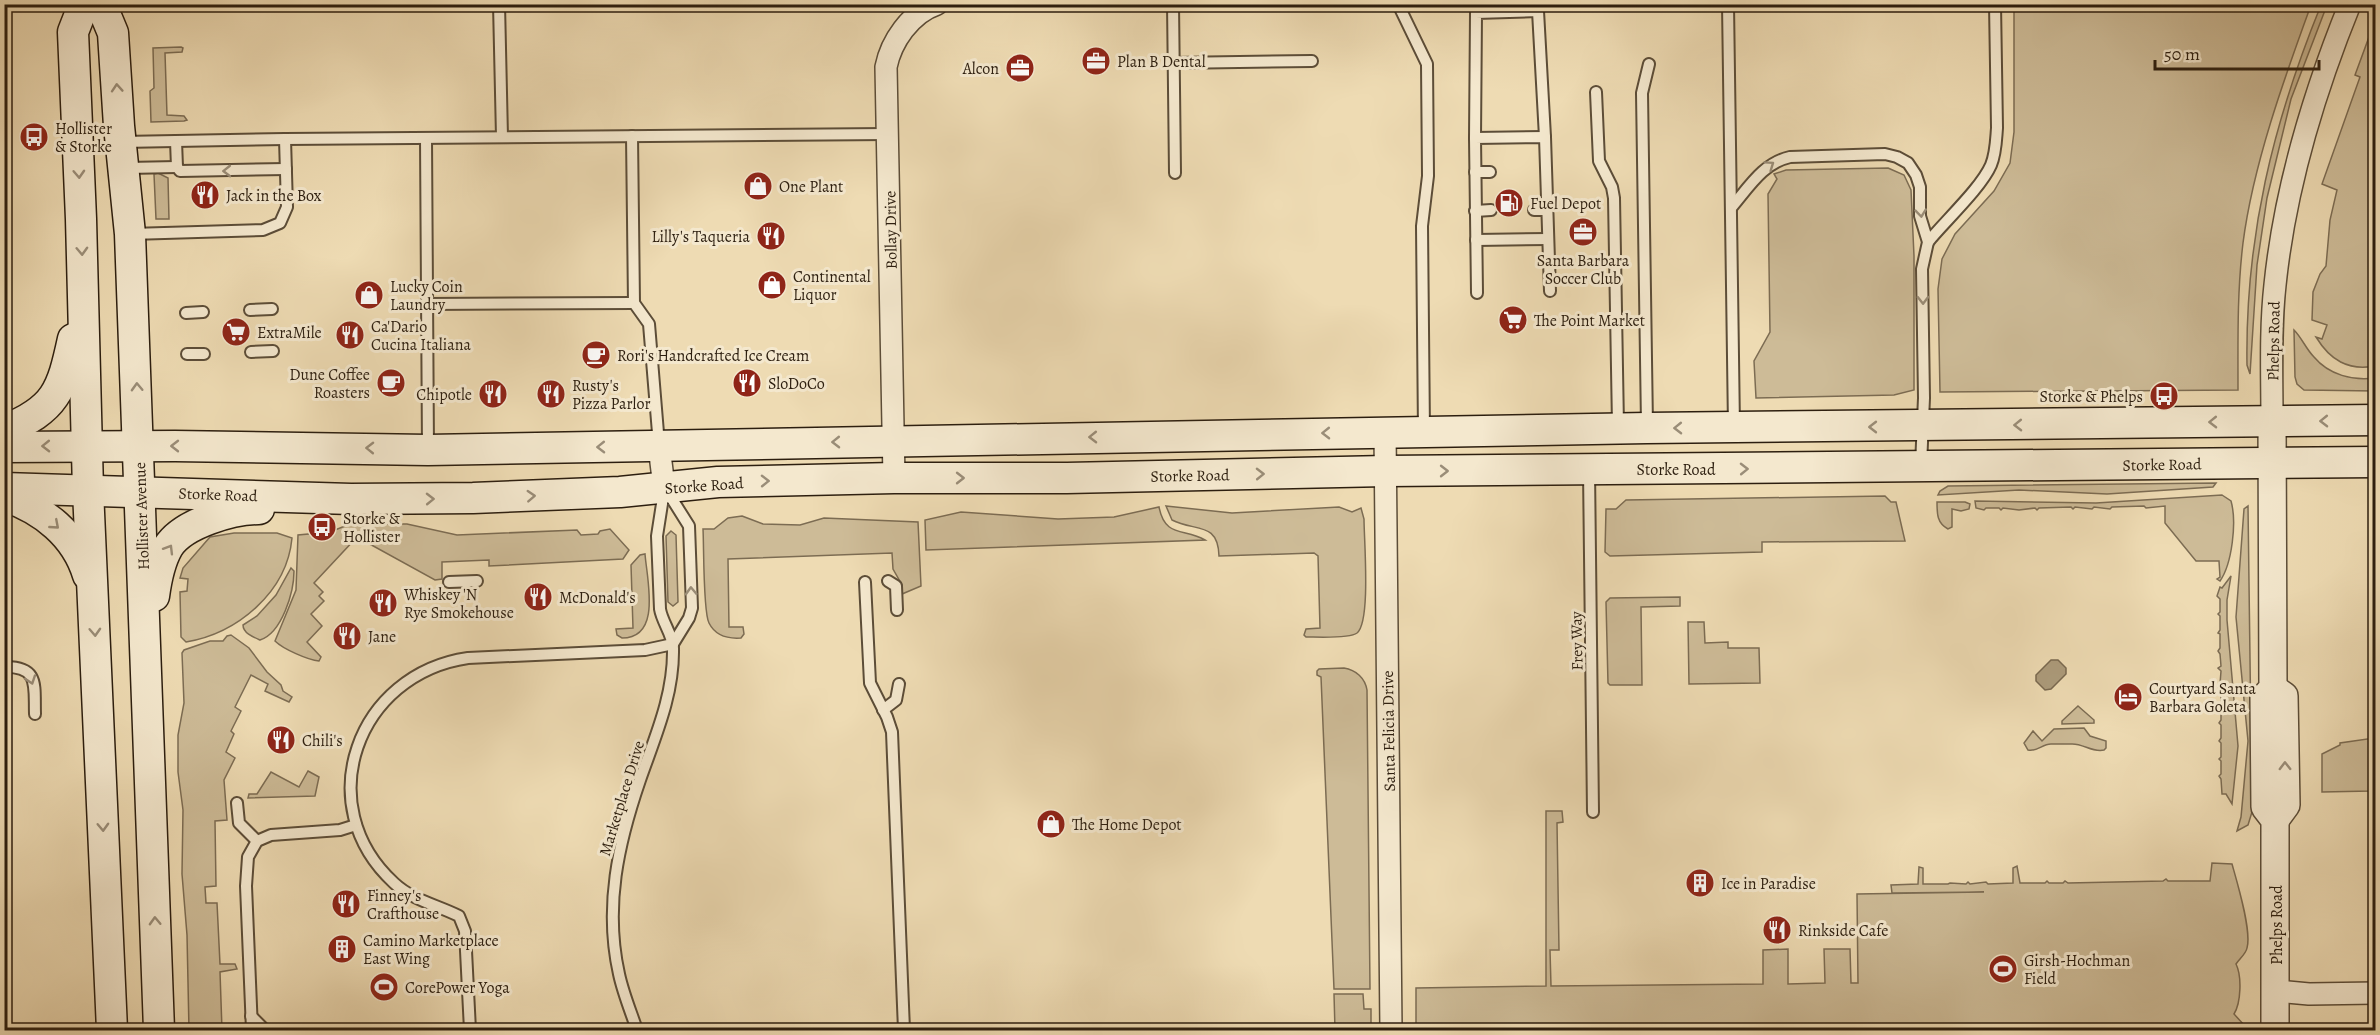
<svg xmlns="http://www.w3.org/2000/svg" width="2380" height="1035" viewBox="0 0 2380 1035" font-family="Alegreya,serif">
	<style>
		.green { fill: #cdbb97; stroke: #7c6c53; stroke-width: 1.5 }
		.water { fill: #ac9b7b; stroke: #796950; stroke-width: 1.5 }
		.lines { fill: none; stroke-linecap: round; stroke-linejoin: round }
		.service-casing { stroke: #5c4d38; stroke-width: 14 }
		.minor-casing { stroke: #5c4d38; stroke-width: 24 }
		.tertiary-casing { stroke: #5c4d38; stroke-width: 30 }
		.secondary-casing { stroke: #2c1e0f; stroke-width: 33 }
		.service { stroke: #f4e8ce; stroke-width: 10 }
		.minor { stroke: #f4e8ce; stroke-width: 21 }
		.tertiary { stroke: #f4e8ce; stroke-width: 27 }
		.secondary { stroke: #f4e8ce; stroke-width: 30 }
		.oneway { stroke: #9a8d78 }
		.labels { text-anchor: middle; stroke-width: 6; stroke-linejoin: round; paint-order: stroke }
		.poi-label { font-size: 16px; fill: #2c1e0f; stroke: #f4e8ce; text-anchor: start }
		.street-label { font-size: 16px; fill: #2c1e0f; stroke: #f4e8ce }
	</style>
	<rect width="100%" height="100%" fill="#eedbb3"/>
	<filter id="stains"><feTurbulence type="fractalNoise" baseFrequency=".00333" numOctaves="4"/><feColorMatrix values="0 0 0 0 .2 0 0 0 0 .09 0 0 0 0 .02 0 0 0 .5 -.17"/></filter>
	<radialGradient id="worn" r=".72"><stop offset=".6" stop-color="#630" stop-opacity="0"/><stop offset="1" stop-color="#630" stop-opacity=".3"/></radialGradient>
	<!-- green -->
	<g class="green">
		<path d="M2014 5H2311C2284 79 2253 165 2243 243 2237 292 2238 341 2238 390L1940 392 1938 289 1942 259 1955 234 1994 191 2010 163 2014 132Z"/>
		<path d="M2321 5H2327L2291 99 2267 198 2257 265 2250 374 2247 365C2245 237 2273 123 2321 5Z"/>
		<path d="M2369 37 2376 39 2375 366C2348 371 2330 360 2316 337L2322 339 2327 325 2312 320 2313 292 2320 274 2326 266 2330 220 2337 190 2322 184 2360 77 2355 75Z"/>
		<path d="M181 47 183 48 182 52 165 53 167 115 184 116 187 120 184 121 151 122 150 91 154 88 153 48Z"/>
		<path d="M1888 168 1904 175 1911 190 1914 256V390L1894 395 1756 398 1754 361 1770 332 1768 194 1777 179 1774 174 1786 170Z"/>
		<path d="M158 173 168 178 169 219H156L154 174Z"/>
		<path d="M2294 330C2302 338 2306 349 2314 357 2329 375 2353 381 2375 378V391L2304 390 2297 384 2295 377Z"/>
		<path d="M2216 483 2213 487 2107 494 2019 490 1938 495 1940 491 1948 486Z"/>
		<path d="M2222 495 2231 501C2237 522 2232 564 2220 581L2217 579 2220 577 2219 561H2196L2165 523V506L2146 508 2144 506 2112 507 2110 509 2094 507 2092 509 2075 507 2073 509 2071 507 2039 508 2037 510 2035 508 2019 510 2003 508 2001 510 1999 508H1986L1984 510 1976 508 1975 501 2096 503Z"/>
		<path d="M1885 496 1891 502H1896L1905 541 1762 542V552L1610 556 1605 552 1606 509H1616L1626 500Z"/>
		<path d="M1965 502 1970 504 1969 509 1961 511 1952 509V527L1948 529C1937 523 1937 514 1937 502Z"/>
		<path d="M1166 506 1232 513 1339 507 1352 512 1361 508 1364 519C1364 540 1371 622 1357 633 1349 639 1317 637 1306 637L1304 635 1306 629 1320 628 1318 556 1314 553 1219 556C1218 521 1195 532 1172 520Z"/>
		<path d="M2248 506 2252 812 2248 825 2237 831 2241 817 2248 741 2236 617 2244 509Z"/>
		<path d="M1159 507C1165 538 1184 528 1205 540L926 550 925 520 961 512 1058 519 1114 517Z"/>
		<path d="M742 516 763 524 800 525 824 518 918 522 921 586 902 594V585L893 569 892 553 728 559 729 627H743L744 634 741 638C727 639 715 635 709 623 703 612 704 546 703 529H714L728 518Z"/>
		<path d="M350 524H407L457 535 577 530 581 535 598 534 600 531 610 529 629 550 623 559 489 566V560L442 562V579L435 580 357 537 314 583 323 592 319 596 324 601 311 614 322 626 307 642 321 657 319 661C308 660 283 649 275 641L296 590 298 535 330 532Z"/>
		<path d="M671 531 676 535 678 602 673 606 668 602 666 536Z"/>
		<path d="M234 533H277L292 538C287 592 238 633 186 642L181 637 180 592 187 591 188 579 180 578 183 568 210 537Z"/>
		<path d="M645 554C647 580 662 638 622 638L617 635 616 629 633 628 631 565 640 555Z"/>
		<path d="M291 568 294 571C294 592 282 633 260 640 253 637 243 633 243 625L257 616 276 595Z"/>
		<path d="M2231 576 2227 600V620L2238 746 2232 804 2226 794H2222L2221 779 2219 776 2221 774V761L2219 759 2221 757V743L2219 741 2221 738V725L2219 723 2221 720V688L2218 687 2220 684 2221 671 2218 668 2221 666 2220 654 2218 651 2220 648V634L2218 633 2220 630V616L2218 614 2220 612V599L2217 596 2220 587 2222 588Z"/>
		<path d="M1680 597V606L1641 607 1642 685H1610L1608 683 1606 602 1610 598Z"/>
		<path d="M1688 622H1704L1705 643 1728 642V648H1759L1760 683 1689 684Z"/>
		<path d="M231 635 249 648 267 672 281 685 283 691 292 697 289 702 265 691 268 684 251 675 235 707 241 711 231 731 234 734 226 752 235 758 224 780 227 820 215 821 216 886 205 887 206 903H217L220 964H235L237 969 220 972 222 1030H189L187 935 182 874 183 810 178 772V735L184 703 182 653 184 650 210 641H223L227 636Z"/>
		<path d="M1344 668C1356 670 1365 678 1367 690L1370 989H1334L1321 677 1317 675V671L1319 669Z"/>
		<path d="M2078 706 2094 720V723L2062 724V721Z"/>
		<path d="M2084 728 2090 736 2106 741V748L2104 750C2092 753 2083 743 2071 744 2064 744 2058 744 2051 744 2042 744 2038 752 2028 750L2024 743 2033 731 2042 741 2054 729Z"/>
		<path d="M2374 738 2375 773 2372 775 2371 791 2322 792V754L2340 745V743Z"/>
		<path d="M308 771 319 777 315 796 248 798 249 794H257L271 772 299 787Z"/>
		<path d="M1546 811H1562L1563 822 1557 823 1559 950H1550L1551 986 1763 984V950L1788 949V984L1825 983 1824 949H1850L1851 983H1858L1857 894 1984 892 1892 893 1891 885 1918 884 1919 867 1923 868V884H1948L1950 883 1966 884 1968 882 1970 884 1986 882 1988 884 2013 883V868L2017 866 2020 883H2045L2047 881 2049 883H2063L2065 881 2068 883 2163 881 2166 879 2168 881H2210L2212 863 2232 864C2237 882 2252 931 2247 948 2246 954 2239 959 2236 964 2242 976 2241 1003 2234 1014L2245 1026V1030H1416V988L1546 986Z"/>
		<path d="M1334 994H1363L1364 1009H1371V1030H1335Z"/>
	</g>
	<!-- water -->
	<path class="water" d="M2051 660H2058L2066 668V674L2051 689 2045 690 2036 681V675Z"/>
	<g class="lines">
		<!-- service casing -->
		<g class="service-casing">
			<g id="service">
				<path d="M499 4 502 137"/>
				<path d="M1173 4 1175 173"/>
				<path d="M1398 4 1427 64 1428 176 1422 226 1424 431"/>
				<path d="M1728 4 1734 427"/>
				<path d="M1173 63 1312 61"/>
				<path d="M1596 92 1599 161 1612 187 1614 198 1618 425"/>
				<path d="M632 136 634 303 649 324 659 445"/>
				<path d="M426 138 428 449"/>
				<path d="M1475 138 1476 13 1538 11 1545 137"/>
				<path d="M176 141 177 167 180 171 286 169"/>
				<path d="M122 142 285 139 888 134"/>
				<path d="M127 168 177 167"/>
				<path d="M1475 172H1490"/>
				<path d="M1731 208C1749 187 1763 163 1790 157L1885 154 1897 157 1908 163 1916 175 1920 187V216L1928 242 1922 269 1924 398 1921 465"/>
				<path d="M1534 210H1547"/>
				<path d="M1475 211 1491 210"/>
				<path d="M131 234 263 230 280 223 287 207 285 139"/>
				<path d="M1476 240 1548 239"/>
				<path d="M1928 242C1945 221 1981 188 1991 165 1996 153 1996 140 1997 128L1995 4"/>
				<path d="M1477 293 1475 138 1545 137 1550 291"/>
				<path d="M427 304 634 303"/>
				<path d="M250 310 272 309"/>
				<path d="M186 313 203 312"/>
				<path d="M251 352 273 351"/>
				<path d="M187 354H204"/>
				<path d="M1647 425 1642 93 1649 64"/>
				<path d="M1589 470 1593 812"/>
				<path d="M667 491 689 526 692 608 689 618 673 644"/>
				<path d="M888 581 896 586 897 610"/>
				<path d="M449 582 477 581"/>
				<path d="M865 582 870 683 887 717 892 732 904 1030"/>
				<path d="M4 667C40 666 34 686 35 714"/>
				<path d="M883 710 896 700 899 684"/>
				<path d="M237 803 239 823 257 841"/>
				<path d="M251 1016 265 1030"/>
				<path d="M252 1030 246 886 248 857 257 841 271 835 340 830 356 825"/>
				<path d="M470 1030 465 931 459 916C437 905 412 900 394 883 309 805 357 674 468 658L645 650 673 644"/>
				<path d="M637 1030C631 1012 623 993 619 974 604 907 618 844 640 780 655 737 674 695 673 648 673 635 662 622 660 609L657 536 664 491"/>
			</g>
		</g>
		<!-- minor casing -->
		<g class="minor-casing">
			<g id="minor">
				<path d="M2272 421C2272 376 2270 330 2275 285 2285 187 2313 95 2350 4"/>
				<path d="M1385 432 1391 1030"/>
				<path d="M659 446 664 487"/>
				<path d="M894 478 886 67C891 42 910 13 937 4"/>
				<path d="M2276 991 2309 994 2376 993"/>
			</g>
		</g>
		<!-- tertiary casing -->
		<g class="tertiary-casing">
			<g id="tertiary">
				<path d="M2272 421 2273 688 2264 698 2265 807 2275 820V1030"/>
				<path d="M2273 688 2284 696 2286 805 2275 820"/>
			</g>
		</g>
		<!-- secondary casing -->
		<g class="secondary-casing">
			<g id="secondary">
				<path d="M84 4 73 32 81 219 88 490 112 1030"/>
				<path d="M101 4 113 33 119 126 130 234 159 1030"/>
				<path d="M4 430C56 410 62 390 73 339"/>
				<path d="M4 447 175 446 428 450 1647 428 2376 420"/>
				<path d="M4 488 351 499 473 498 620 492 718 482 894 478H1067L1386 471 2376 462"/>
				<path d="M4 496C43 509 76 535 88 575"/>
				<path d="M154 596C156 581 160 561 168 547 183 523 233 509 259 509"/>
			</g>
		</g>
		<!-- service -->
		<use href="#service" class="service"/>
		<!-- minor -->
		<use href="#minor" class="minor"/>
		<!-- tertiary -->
		<use href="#tertiary" class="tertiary"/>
		<!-- secondary -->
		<use href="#secondary" class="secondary"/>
	</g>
	<!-- one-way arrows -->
	<defs><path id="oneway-chevron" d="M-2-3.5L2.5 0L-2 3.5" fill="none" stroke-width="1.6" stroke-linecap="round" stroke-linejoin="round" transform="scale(1.5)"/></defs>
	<g class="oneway">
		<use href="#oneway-chevron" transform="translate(117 88) rotate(-94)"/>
		<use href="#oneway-chevron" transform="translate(1770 165) rotate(-35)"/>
		<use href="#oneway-chevron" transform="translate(227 171) rotate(179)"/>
		<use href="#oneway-chevron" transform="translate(79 174) rotate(87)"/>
		<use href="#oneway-chevron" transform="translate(1921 213) rotate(84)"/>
		<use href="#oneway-chevron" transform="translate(82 251) rotate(88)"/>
		<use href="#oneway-chevron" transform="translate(1923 300) rotate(89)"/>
		<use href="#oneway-chevron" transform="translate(137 387) rotate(-92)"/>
		<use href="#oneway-chevron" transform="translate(2324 421) rotate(179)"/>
		<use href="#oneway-chevron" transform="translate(2213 422) rotate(179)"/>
		<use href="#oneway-chevron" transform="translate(2018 425) rotate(179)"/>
		<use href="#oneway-chevron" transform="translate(1873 427) rotate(180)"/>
		<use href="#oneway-chevron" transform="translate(1678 428) rotate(179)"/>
		<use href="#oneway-chevron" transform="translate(1326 433) rotate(179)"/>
		<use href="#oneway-chevron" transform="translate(1093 437) rotate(179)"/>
		<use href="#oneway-chevron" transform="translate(836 442) rotate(179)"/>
		<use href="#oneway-chevron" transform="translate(46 446) rotate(179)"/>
		<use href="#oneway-chevron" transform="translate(175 446) rotate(180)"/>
		<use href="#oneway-chevron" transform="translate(601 447) rotate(179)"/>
		<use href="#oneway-chevron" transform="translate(370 448) rotate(-179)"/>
		<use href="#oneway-chevron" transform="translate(1744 469) rotate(-1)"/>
		<use href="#oneway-chevron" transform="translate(1444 471)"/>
		<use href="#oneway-chevron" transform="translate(1260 474) rotate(-1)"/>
		<use href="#oneway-chevron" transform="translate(960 478)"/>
		<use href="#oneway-chevron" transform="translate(765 481) rotate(-1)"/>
		<use href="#oneway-chevron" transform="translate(531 496) rotate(-3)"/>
		<use href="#oneway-chevron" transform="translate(430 499) rotate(-1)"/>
		<use href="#oneway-chevron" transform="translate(55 525) rotate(41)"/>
		<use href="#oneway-chevron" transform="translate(169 549) rotate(-59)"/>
		<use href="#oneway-chevron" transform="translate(691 591) rotate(-92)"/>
		<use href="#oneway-chevron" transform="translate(95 632) rotate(87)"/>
		<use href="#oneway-chevron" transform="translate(31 680) rotate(71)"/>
		<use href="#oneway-chevron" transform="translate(2285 766) rotate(-91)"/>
		<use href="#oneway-chevron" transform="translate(103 827) rotate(88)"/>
		<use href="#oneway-chevron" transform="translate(155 921) rotate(-92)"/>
	</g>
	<!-- icons -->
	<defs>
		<g id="office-disc" transform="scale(1.5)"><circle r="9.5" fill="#8f2418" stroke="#f4e8ce"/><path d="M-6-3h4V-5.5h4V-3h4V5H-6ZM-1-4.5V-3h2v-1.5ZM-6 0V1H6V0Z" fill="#fff"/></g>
		<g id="bus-disc" transform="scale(1.5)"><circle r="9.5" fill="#8f2418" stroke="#f4e8ce"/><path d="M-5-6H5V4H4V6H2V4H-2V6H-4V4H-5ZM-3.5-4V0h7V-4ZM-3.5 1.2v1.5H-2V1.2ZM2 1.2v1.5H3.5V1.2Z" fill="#fff"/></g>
		<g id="shop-disc" transform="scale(1.5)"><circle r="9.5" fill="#8f2418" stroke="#f4e8ce"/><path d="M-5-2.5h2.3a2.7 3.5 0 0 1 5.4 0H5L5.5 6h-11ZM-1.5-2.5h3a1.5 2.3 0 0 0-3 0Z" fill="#fff"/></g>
		<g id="restaurant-disc" transform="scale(1.5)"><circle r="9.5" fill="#8f2418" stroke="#f4e8ce"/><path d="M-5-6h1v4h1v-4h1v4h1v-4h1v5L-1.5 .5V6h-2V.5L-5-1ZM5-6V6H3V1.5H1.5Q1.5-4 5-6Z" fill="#fff"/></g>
		<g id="fuel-disc" transform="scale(1.5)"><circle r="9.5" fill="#8f2418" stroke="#f4e8ce"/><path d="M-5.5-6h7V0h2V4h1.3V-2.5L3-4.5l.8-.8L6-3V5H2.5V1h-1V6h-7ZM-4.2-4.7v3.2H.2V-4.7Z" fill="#fff"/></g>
		<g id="supermarket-disc" transform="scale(1.5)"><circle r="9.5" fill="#8f2418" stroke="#f4e8ce"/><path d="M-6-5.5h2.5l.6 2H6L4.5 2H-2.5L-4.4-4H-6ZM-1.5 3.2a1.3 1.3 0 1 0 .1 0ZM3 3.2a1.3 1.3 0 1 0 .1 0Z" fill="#fff"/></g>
		<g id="cafe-disc" transform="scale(1.5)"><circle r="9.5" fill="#8f2418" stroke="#f4e8ce"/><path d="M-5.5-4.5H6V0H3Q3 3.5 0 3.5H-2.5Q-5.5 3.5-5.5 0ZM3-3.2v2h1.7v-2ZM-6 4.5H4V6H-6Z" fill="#fff"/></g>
		<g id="hotel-disc" transform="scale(1.5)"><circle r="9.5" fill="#8f2418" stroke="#f4e8ce"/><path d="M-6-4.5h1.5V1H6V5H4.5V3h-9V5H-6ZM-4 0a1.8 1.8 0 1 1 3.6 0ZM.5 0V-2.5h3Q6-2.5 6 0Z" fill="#fff"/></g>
		<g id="building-disc" transform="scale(1.5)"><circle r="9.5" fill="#8f2418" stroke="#f4e8ce"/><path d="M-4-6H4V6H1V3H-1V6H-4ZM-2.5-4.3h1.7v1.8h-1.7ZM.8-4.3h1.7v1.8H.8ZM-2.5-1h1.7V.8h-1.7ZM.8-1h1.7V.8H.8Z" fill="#fff"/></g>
		<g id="stadium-disc" transform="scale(1.5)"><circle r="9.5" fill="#8f2418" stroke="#f4e8ce"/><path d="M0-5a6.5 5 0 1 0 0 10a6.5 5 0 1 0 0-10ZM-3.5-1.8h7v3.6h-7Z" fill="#fff"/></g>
	</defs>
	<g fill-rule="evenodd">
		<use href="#office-disc" x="1096" y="61"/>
		<use href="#office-disc" x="1020" y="68"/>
		<use href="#bus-disc" x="34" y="137"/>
		<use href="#shop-disc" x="758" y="186"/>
		<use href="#restaurant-disc" x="205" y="195"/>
		<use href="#fuel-disc" x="1509" y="203"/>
		<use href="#office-disc" x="1583" y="232"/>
		<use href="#restaurant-disc" x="771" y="236"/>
		<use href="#shop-disc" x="772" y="285"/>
		<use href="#shop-disc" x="369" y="295"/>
		<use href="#supermarket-disc" x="1513" y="320"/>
		<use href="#supermarket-disc" x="236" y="332"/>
		<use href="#restaurant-disc" x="350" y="335"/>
		<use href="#cafe-disc" x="596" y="355"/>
		<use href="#cafe-disc" x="391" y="383"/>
		<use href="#restaurant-disc" x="747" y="383"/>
		<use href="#restaurant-disc" x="493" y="394"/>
		<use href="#restaurant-disc" x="551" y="394"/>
		<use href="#bus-disc" x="2164" y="396"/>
		<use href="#bus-disc" x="322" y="527"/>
		<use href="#restaurant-disc" x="538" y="597"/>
		<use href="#restaurant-disc" x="383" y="603"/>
		<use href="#restaurant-disc" x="347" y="636"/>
		<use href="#hotel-disc" x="2128" y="697"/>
		<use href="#restaurant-disc" x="281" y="740"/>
		<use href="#shop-disc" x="1051" y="824"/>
		<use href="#building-disc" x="1700" y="883"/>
		<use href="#restaurant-disc" x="346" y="904"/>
		<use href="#restaurant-disc" x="1777" y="930"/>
		<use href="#building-disc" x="342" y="949"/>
		<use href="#stadium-disc" x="2003" y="969"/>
		<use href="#stadium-disc" x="384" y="987"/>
	</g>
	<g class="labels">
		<!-- poi labels -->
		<g class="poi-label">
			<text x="1117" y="67">Plan B Dental</text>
			<text x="999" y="74" text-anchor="end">Alcon</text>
			<text x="55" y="134">Hollister<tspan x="55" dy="18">&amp; Storke</tspan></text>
			<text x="779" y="192">One Plant</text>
			<text x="226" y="201">Jack in the Box</text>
			<text x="1530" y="209">Fuel Depot</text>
			<text x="750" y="242" text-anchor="end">Lilly's Taqueria</text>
			<text x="1583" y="266" text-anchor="middle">Santa Barbara<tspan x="1583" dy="18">Soccer Club</tspan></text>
			<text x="793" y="282">Continental<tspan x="793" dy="18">Liquor</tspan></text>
			<text x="390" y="292">Lucky Coin<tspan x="390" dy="18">Laundry</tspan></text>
			<text x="1534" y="326">The Point Market</text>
			<text x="371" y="332">Ca'Dario<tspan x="371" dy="18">Cucina Italiana</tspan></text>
			<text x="257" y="338">ExtraMile</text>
			<text x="617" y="361">Rori's Handcrafted Ice Cream</text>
			<text x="370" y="380" text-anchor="end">Dune Coffee<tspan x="370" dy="18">Roasters</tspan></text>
			<text x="768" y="389">SloDoCo</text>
			<text x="572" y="391">Rusty's<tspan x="572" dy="18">Pizza Parlor</tspan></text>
			<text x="472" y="400" text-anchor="end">Chipotle</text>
			<text x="2143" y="402" text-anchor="end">Storke &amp; Phelps</text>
			<text x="343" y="524">Storke &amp;<tspan x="343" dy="18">Hollister</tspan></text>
			<text x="404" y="600">Whiskey 'N<tspan x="404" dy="18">Rye Smokehouse</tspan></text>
			<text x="559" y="603">McDonald's</text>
			<text x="368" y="642">Jane</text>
			<text x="2149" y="694">Courtyard Santa<tspan x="2149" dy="18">Barbara Goleta</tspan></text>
			<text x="302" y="746">Chili's</text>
			<text x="1072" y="830">The Home Depot</text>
			<text x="1721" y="889">Ice in Paradise</text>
			<text x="367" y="901">Finney's<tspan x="367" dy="18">Crafthouse</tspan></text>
			<text x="1798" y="936">Rinkside Cafe</text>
			<text x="363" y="946">Camino Marketplace<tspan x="363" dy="18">East Wing</tspan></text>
			<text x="2024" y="966">Girsh-Hochman<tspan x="2024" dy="18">Field</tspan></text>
			<text x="405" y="993">CorePower Yoga</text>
		</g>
		<!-- street labels -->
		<g class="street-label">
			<text transform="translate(890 230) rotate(-91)" y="6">Bollay Drive</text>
			<text transform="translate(2273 341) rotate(-89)" y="6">Phelps Road</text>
			<text transform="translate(2162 464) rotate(-1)" y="6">Storke Road</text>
			<text x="1676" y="475">Storke Road</text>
			<text transform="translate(1190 475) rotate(-1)" y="6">Storke Road</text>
			<text transform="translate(704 485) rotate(-4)" y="6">Storke Road</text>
			<text transform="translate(218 494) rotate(2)" y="6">Storke Road</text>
			<text transform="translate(141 516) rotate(-92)" y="6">Hollister Avenue</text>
			<text transform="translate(1576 641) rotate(-91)" y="6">Frey Way</text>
			<text transform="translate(1388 731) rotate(-91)" y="6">Santa Felicia Drive</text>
			<text transform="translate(621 798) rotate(-73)" y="6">Marketplace Drive</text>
			<text transform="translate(2276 925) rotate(-90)" y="6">Phelps Road</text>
		</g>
	</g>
	<!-- margin -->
	<rect width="2380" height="1035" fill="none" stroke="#eedbb3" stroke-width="24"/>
	<rect x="6" y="6" width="2368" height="1023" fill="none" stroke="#2c1e0f" stroke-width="3"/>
	<rect x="12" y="12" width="2356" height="1011" fill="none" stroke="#2c1e0f" stroke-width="1.5"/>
	<!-- scale -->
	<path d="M2155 60v9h164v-9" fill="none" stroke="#2c1e0f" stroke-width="3"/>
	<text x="2164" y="60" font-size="18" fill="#2c1e0f" stroke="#f4e8ce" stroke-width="4.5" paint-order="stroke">50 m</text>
	<rect width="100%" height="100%" filter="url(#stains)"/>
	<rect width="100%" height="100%" fill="url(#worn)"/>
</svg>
